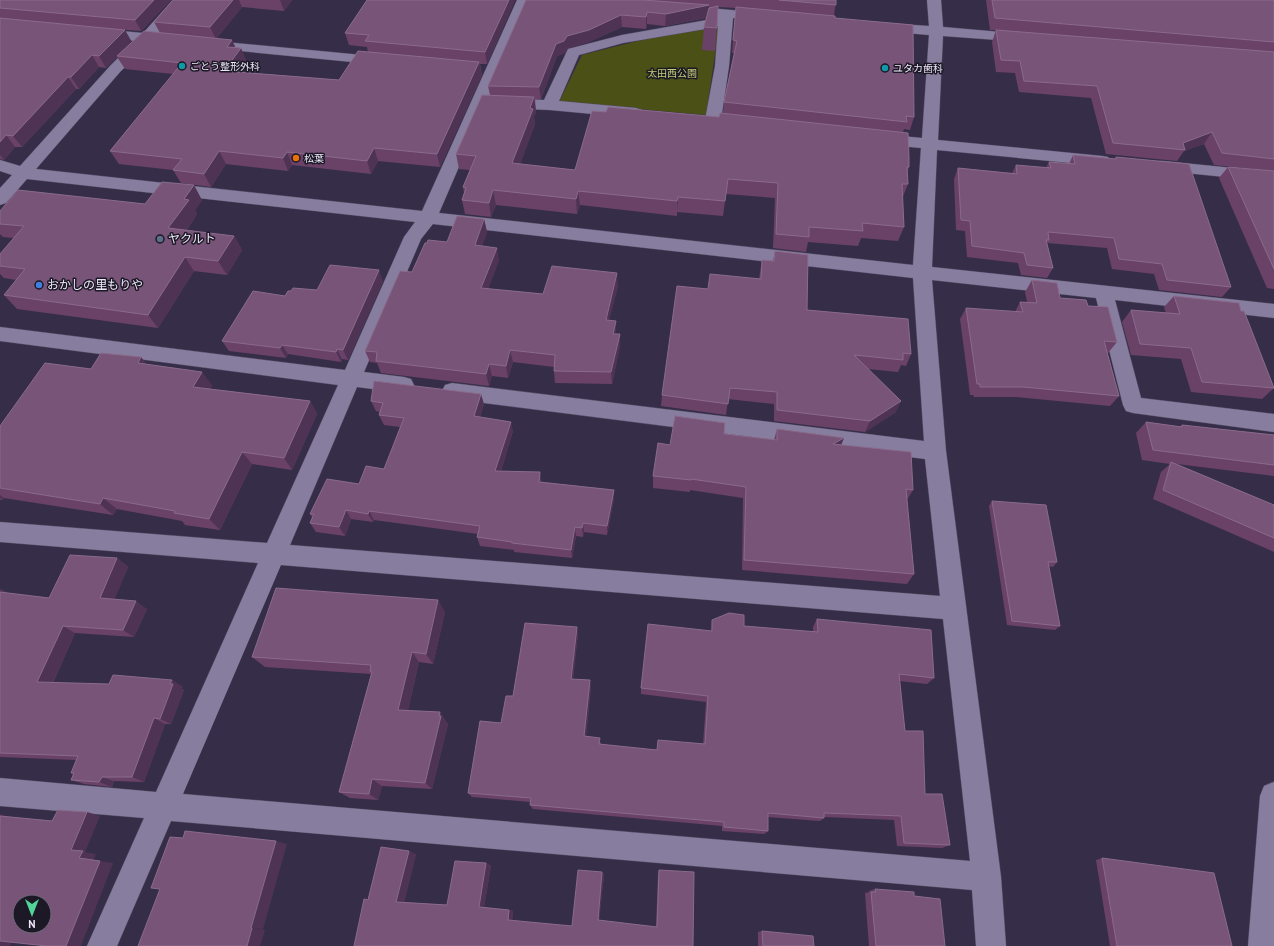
<svg xmlns="http://www.w3.org/2000/svg" width="1274" height="946" viewBox="0 0 1274 946" font-family="'PT Sans','Noto Sans JP',sans-serif">
	<style>
		.green { fill: #4a5016 }
		.lines { fill: none; stroke-linecap: round; stroke-linejoin: round }
		.minor-casing { stroke: #544c64; stroke-width: 1 }
		.minor { fill: #877e9f; fill-rule: evenodd }
		.wall { fill: #6a4268; fill-rule: evenodd }
		.shaded-wall { fill: #4f3355 }
		.building { fill: #785478; stroke: #8a6b8c; fill-rule: evenodd }
		.culture-dot { fill: #0f9aa8; stroke: #1c1825; stroke-width: 1.5 }
		.food-dot { fill: #e8710a; stroke: #1c1825; stroke-width: 1.5 }
		.service-dot { fill: #5c6f8a; stroke: #1c1825; stroke-width: 1.5 }
		.shop-dot { fill: #3f7fe0; stroke: #1c1825; stroke-width: 1.5 }
		.labels { text-anchor: middle; stroke-width: 3; stroke-linejoin: round; paint-order: stroke }
		.far-poi-label { font-size: 10px; fill: #ece8fa; stroke: #1c1825; text-anchor: start }
		.far-park-label { font-size: 10px; fill: #c3ce76; stroke: #1c1825 }
		.poi-label { font-size: 12px; fill: #ece8fa; stroke: #1c1825; text-anchor: start }
	</style>
	<rect width="100%" height="100%" fill="#362e49"/>
	<!-- green -->
	<path class="green" d="M719 27 706 115 559 102 582 55 685 29Z"/>
	<g class="lines">
		<!-- minor casing -->
		<g class="minor-casing">
			<g id="minor">
				<path d="M173 0H187L157 35 173 37 175 40 173 43 168 44 150 42 120 72 36 169 422 211 517 0H531L439 213 913 265 921 148 879 144 873 143 871 139 873 135 879 134 922 138 929 35 883 31 878 30 876 27 878 24 883 23 929 26 927 0H941L943 27 1024 34 1029 35 1031 38 1029 41 1024 42 943 36 938 140 1102 156 1108 157 1110 161 1108 165 1102 166 937 150 932 267 1274 304V318L1115 300 1141 398 1274 414V432L1133 413 1126 411 1123 405 1096 298 932 280 946 451 1001 877 1006 946H976L972 890 171 821 117 946H87L144 818 0 806V778L156 792 258 563 0 542V522L267 543 338 385 0 341V327L345 370 404 237 415 222 27 179 6 203 0 205V188L12 175 0 171V160L20 166 110 66 135 41 94 36 92 33 94 30 99 29 143 33ZM433 224 913 278 924 441 452 383 445 385 442 391 445 397 452 399 925 459 940 596 290 545 357 387 404 393 411 391 414 385 411 379 404 377 364 372 421 239ZM281 565 943 619 970 861 183 794Z"/>
				<path d="M687 6 765 13 770 14 772 17 770 20 765 21 733 18 729 66 721 120 719 123 713 125 707 123 705 120 715 66 718 26 711 28 623 43 579 55 559 101 636 108 642 110 644 113 642 116 636 118 550 110 505 108 500 106 497 103 500 100 505 98 544 100 568 49 622 35 707 20 713 16 682 13 680 10 682 7Z"/>
				<path d="M204 40 383 57 388 58 390 61 388 64 383 65 199 47 197 44 199 41Z"/>
				<path d="M1162 161 1274 172V182L1156 170 1154 166 1156 162Z"/>
				<path d="M1274 782V946H1248L1260 796 1264 786Z"/>
			</g>
		</g>
		<!-- minor -->
		<use href="#minor" class="minor"/>
	</g>
	<!-- wall -->
	<g class="wall">
		<path d="M0 0H171L141 31 76 26 132 42 124 50 160 33 154 22 173 0H292L284 11 242 7 216 39 235 48 247 62 239 72 339 80 368 52 367 47 349 45 345 33 367 0H515L487 64H480L482 75 440 167 378 161 371 174 292 165 288 171 226 164 211 187 181 183 173 170 119 164 110 151 173 74 125 69 117 57 106 68 99 67 79 89H76L22 147H15L4 160 0 159Z"/>
		<path d="M526 0H836L834 16 835 18 914 117 910 130 904 129 903 132 909 167 907 173 908 184 902 199 904 227 898 241 861 238 858 246 808 242 806 252 773 248 775 198 726 194 723 216 677 212V216L580 205 577 214 496 205 491 217 465 214 462 200 464 193 463 187 470 170 459 169 456 154 490 95 488 86ZM718 7 736 8 732 53H734L724 102 723 113 719 117 606 112 575 170 520 164 535 124 534 117 536 112 535 99H541L557 56 565 53 568 48 589 42 622 27 646 29 647 24 665 26 706 18 704 27 702 50 715 51Z"/>
		<path d="M986 0H1274V171L1214 165 1204 144 1184 151 1177 161 1106 154 1091 98 1019 92 1015 73 996 72 992 42 996 30H990Z"/>
		<path d="M1073 155 1115 159 1116 157 1231 287 1222 297 1159 290 1154 274 1112 269 1107 248 1047 243 1053 268 1047 278 1021 275 1018 263 967 257 965 231 956 230 954 179 958 168 1012 173 1016 165 1046 168 1049 162 1069 164Z"/>
		<path d="M1228 167 1274 171V289L1267 288 1219 178Z"/>
		<path d="M202 200 195 210 197 214 186 231 234 236 242 250 227 275 194 271 158 328 17 309 4 295 16 280 4 278 0 274V254L14 238 3 237 0 234V211L145 204Z"/>
		<path d="M484 219 487 232 482 246 499 260 488 289 543 294 618 286 609 320 616 333V334H620V346L612 384 555 383 554 371V367L513 362 508 378 492 376 489 386 381 373 377 363 370 362 365 351 412 272 447 242Z"/>
		<path d="M775 251 807 310 911 354 906 366 901 365 898 372 868 369 896 412 865 432 774 421V404L728 399 726 415 661 406 662 395 759 279 762 260 773 261Z"/>
		<path d="M1032 280 1060 298 1088 306 1117 342 1108 353H1107L1119 396 1110 406 1016 397H974L973 395H970L960 319 966 308 1015 312 1020 302H1027L1025 292Z"/>
		<path d="M383 281 348 360 342 359 341 362 288 354 286 358 229 351 222 341 291 291 317 290Z"/>
		<path d="M1174 296 1241 311 1274 388 1262 399 1191 392 1181 359 1131 355 1122 322 1131 310 1166 313 1164 307Z"/>
		<path d="M141 357 146 364 212 385 210 389 310 401 317 414 292 470 252 464 220 530 185 525 182 521 117 509 113 515 4 498 2 500H0V426L91 369Z"/>
		<path d="M371 401 484 404 480 417 513 431 501 471 542 482 614 490V499L607 535 584 532 583 537 576 536 572 558 514 552V550L480 546 477 537 478 534 374 520 373 522 351 519 345 536 316 532 310 523 312 517 310 514 384 469 400 427 384 425 379 415 380 412 376 411Z"/>
		<path d="M1146 422 1179 427 1182 425 1274 435V476L1177 464 1274 505V552L1153 499 1161 472 1170 464 1142 460 1136 433Z"/>
		<path d="M777 429 844 438 841 445 913 490 907 500 914 574 907 584 742 570 743 498 690 490V492L653 488V476L670 445 724 434 774 440Z"/>
		<path d="M992 501 1057 562 1053 567 1048 566 1060 626 1055 630 1007 625 989 506Z"/>
		<path d="M117 558 128 567 114 599 147 609 134 637 75 633 53 683 182 686 181 689 184 690 171 724H165L144 782 114 781 112 787 84 784 71 780 73 774 71 773 76 760 0 757V589L6 592V593L49 598Z"/>
		<path d="M445 612 433 664 419 662 408 710 446 721V722L448 724 432 789 382 786 378 800 350 798 339 792 371 674 265 667 252 657Z"/>
		<path d="M817 619 934 678 927 684 899 681 905 731 925 794 950 845 942 848 897 846 894 820 824 817V818L820 821 768 817V831L764 834 722 831V826L533 809 530 805V802L472 797 468 793 501 723 513 696 578 634 573 679 591 687 586 736 601 743V745L657 750 703 744 706 702 641 694V688L711 631 712 620 744 626 813 632V627Z"/>
		<path d="M416 854 404 902 447 905 486 863 491 866 484 907 509 910 513 911 512 921 572 926 602 872 604 875 599 920 656 927 658 873 659 870 693 946H354L368 900Z"/>
		<path d="M1102 858 1232 946H1110L1096 860Z"/>
		<path d="M875 889 945 946H869L865 893 869 892V891Z"/>
		<path d="M762 931 814 946H758V932Z"/>
	</g>
	<!-- shaded-wall -->
	<g class="shaded-wall">
		<path d="M154 0H171L141 31 135 20Z"/>
		<path d="M233 0H239L242 7 216 39 210 27Z"/>
		<path d="M280 0H292L284 11Z"/>
		<path d="M509 0H515L487 64 485 52Z"/>
		<path d="M709 5V17L665 26 666 14Z"/>
		<path d="M647 12V24L646 29V17Z"/>
		<path d="M621 15 622 27 589 42 568 48 565 53 557 56 541 99 539 87 556 44 567 36Z"/>
		<path d="M125 30 132 42 106 68 99 56Z"/>
		<path d="M232 40 238 53 241 48 247 62 230 84 224 71 227 47Z"/>
		<path d="M92 55 99 67 79 89 71 77Z"/>
		<path d="M479 62 482 75 440 167 437 154Z"/>
		<path d="M68 77 76 89 22 147 13 136Z"/>
		<path d="M534 97 536 112 534 117 535 124 515 178 512 163Z"/>
		<path d="M1212 132 1204 144 1184 151 1185 150 1183 143Z"/>
		<path d="M6 135 15 147 4 160 0 155V142Z"/>
		<path d="M374 148 378 161 371 174 367 161Z"/>
		<path d="M219 151 226 164 211 187 204 174Z"/>
		<path d="M287 152 292 165 288 171 283 158Z"/>
		<path d="M194 185 202 200 195 210 197 214 177 243 168 228 184 199Z"/>
		<path d="M493 190 496 205 491 217 489 203Z"/>
		<path d="M578 191 580 205 577 214 576 199Z"/>
		<path d="M678 197 677 212V216V201Z"/>
		<path d="M484 219 487 232 478 258 475 245Z"/>
		<path d="M234 236 242 250 227 275 218 261Z"/>
		<path d="M497 248 499 260 484 300 481 288Z"/>
		<path d="M185 257 194 271 158 328 148 315Z"/>
		<path d="M379 270 383 281 348 360 343 350Z"/>
		<path d="M617 273 618 286 606 332V320Z"/>
		<path d="M616 321V333L614 346 613 334Z"/>
		<path d="M620 334V346L612 384 611 372Z"/>
		<path d="M282 345 288 354 286 358 280 348Z"/>
		<path d="M337 349 342 359 341 362 336 352Z"/>
		<path d="M510 350 513 362 508 378 506 366Z"/>
		<path d="M141 357 152 371 138 363Z"/>
		<path d="M489 364 492 376 489 386 486 374Z"/>
		<path d="M202 372 212 385 203 400 193 387Z"/>
		<path d="M481 394 484 404 477 426 474 416Z"/>
		<path d="M310 401 317 414 292 470 284 458Z"/>
		<path d="M901 401 896 412 865 432 870 421Z"/>
		<path d="M511 422 513 431 498 480 495 471Z"/>
		<path d="M844 438 839 450 833 444Z"/>
		<path d="M242 452 252 464 220 530 209 519Z"/>
		<path d="M540 472 542 482H539Z"/>
		<path d="M614 490V499L607 535V526Z"/>
		<path d="M0 495 4 498 2 500 0 498Z"/>
		<path d="M103 498 117 509 113 515 100 504Z"/>
		<path d="M346 510 351 519 345 536 339 527Z"/>
		<path d="M369 511 374 520 373 522 368 514Z"/>
		<path d="M583 523 584 532 583 537 582 528Z"/>
		<path d="M575 527 576 536 572 558 571 550Z"/>
		<path d="M117 558 128 567 112 606 100 598Z"/>
		<path d="M0 589 6 592 2 599 0 597Z"/>
		<path d="M438 600 445 612 433 664 426 654Z"/>
		<path d="M136 601 147 609 134 637 123 630Z"/>
		<path d="M63 626 75 633 50 689 37 682Z"/>
		<path d="M577 627 578 634 572 685 571 679Z"/>
		<path d="M412 652 419 662 406 718 398 710Z"/>
		<path d="M172 680 182 686 181 689 184 690 171 724 160 719Z"/>
		<path d="M590 680 591 687 585 742 584 736Z"/>
		<path d="M440 712 446 721V722L448 724 432 789 425 783Z"/>
		<path d="M154 718 165 724 144 782 132 777Z"/>
		<path d="M102 777 114 781 112 787 99 782Z"/>
		<path d="M372 779 382 786 378 800 369 794Z"/>
		<path d="M87 812 100 816 85 852 96 854 93 861 79 858 71 850Z"/>
		<path d="M0 814 9 817 8 819 0 817Z"/>
		<path d="M276 841 287 844 263 929 251 928Z"/>
		<path d="M409 851 416 854 404 903 396 902Z"/>
		<path d="M100 861 113 863 81 946H66Z"/>
		<path d="M486 863 491 866 484 908 479 907Z"/>
		<path d="M602 872 604 875 599 922 598 920Z"/>
		<path d="M509 910 513 911 512 922 508 920Z"/>
		<path d="M252 928 265 930 260 946H247Z"/>
		<path d="M0 941H12L10 946H0Z"/>
	</g>
	<!-- building -->
	<g class="building">
		<path d="M0 0H154L135 20 0 8Z"/>
		<path d="M173 0H233L210 27 154 22Z"/>
		<path d="M367 0H509L485 52 365 41 369 35 345 33Z"/>
		<path d="M526 0H644L709 5 666 14 647 12 646 17 621 15 589 30 567 36 564 41 556 44 539 87 488 86Z"/>
		<path d="M779 0H836V5Z"/>
		<path d="M992 0H1274V42L995 18Z"/>
		<path d="M718 6 717 28 704 27 709 8Z"/>
		<path d="M736 7 835 16V18L913 25 914 117 906 116 907 122 724 102 737 41 733 40Z"/>
		<path d="M0 18 125 30 99 56 92 55 71 77H68L13 136 6 135 0 142Z"/>
		<path d="M996 30 1274 52V159L1222 153 1212 132 1183 143 1185 150 1113 143 1097 86 1024 81 1020 61 1001 60Z"/>
		<path d="M144 31 232 40 227 47 241 48 224 71 339 80 358 51 479 62 437 154 374 148 367 161 287 152 283 158 219 151 204 174 173 170 182 159 110 151 182 63 117 56Z"/>
		<path d="M482 95 534 97 530 108 533 109 512 163 575 170 592 111 606 112 608 107 719 117 720 113 908 133 909 157V167H907L908 184H902L904 227 862 223 863 231 809 227V237L776 234 778 183 728 179 725 201 678 197 677 201 578 191 576 199 493 190 489 203 462 200 466 188 463 187 476 156 456 154Z"/>
		<path d="M1073 155 1116 159V157L1189 164 1231 287 1167 280 1162 264 1119 259 1114 238 1048 232 1049 240H1046L1053 268 1027 265 1024 253 972 246 970 221 961 220 958 168 1017 174 1016 165 1051 168 1049 162 1075 164Z"/>
		<path d="M1228 167 1274 171V269Z"/>
		<path d="M162 182 194 185 184 199 189 200 168 228 234 236 218 261 185 257 148 315 4 295 25 269 0 266V254L24 226 0 224V211L18 190 145 204Z"/>
		<path d="M457 216 484 219 475 245 497 248 481 288 543 294 552 266 617 273 606 320 616 321 613 334H620L611 372 554 371 555 355 510 350 506 366 489 364 486 374 376 361 377 352 365 351 400 271 412 272 425 243H427L428 240 447 242Z"/>
		<path d="M775 251 808 255 807 310 908 319 911 354 903 353V360L854 355 901 401 870 421 777 410V392L730 388 728 404 662 395 677 286 708 289 710 274 761 279 762 260 774 261Z"/>
		<path d="M330 265 379 270 343 350 337 349 336 352 282 345 280 348 222 341 253 291 285 296 288 291H291L293 288 317 290Z"/>
		<path d="M1032 280 1057 283 1060 298 1086 300 1088 306 1108 307 1117 342 1104 341 1119 396 1023 387H980V384H977L966 308 1023 312 1020 302 1037 303Z"/>
		<path d="M1174 296 1239 303 1241 311H1244L1274 388 1202 382 1191 348 1140 344 1131 310 1180 314Z"/>
		<path d="M101 353 141 357 138 363 202 372 193 387 310 401 284 458 242 452 209 519 174 513 175 511 103 498 100 504 0 488V426L45 363 91 369Z"/>
		<path d="M374 381 481 394 474 416 511 422 495 471 540 472 539 482 614 490 607 526 583 523 582 528 575 527 571 550 512 543V542L477 537 480 526 369 511 368 514 346 510 339 527 310 523 314 514H310L327 479 359 484 366 466 384 469 404 418 379 415 383 403 371 401Z"/>
		<path d="M675 416 725 423 724 434 777 440V429L844 438 833 444 911 452 913 490 906 489 914 574 744 560 746 487 691 479V480L653 476 658 443 670 445Z"/>
		<path d="M1146 422 1182 427V425L1274 435V465L1153 450Z"/>
		<path d="M1171 462 1274 505V538L1163 490Z"/>
		<path d="M992 501 1046 505 1057 562H1048L1060 626 1012 621Z"/>
		<path d="M70 555 117 558 100 598 136 601 123 630 63 626 37 682 109 684 113 675 172 680 170 684H173L160 719 154 718 132 777H102L99 782 71 780 74 773H71L78 756 0 753V592L49 598Z"/>
		<path d="M276 588 438 600 426 654 412 652 398 710 440 712 439 716H441L425 783 372 779 369 794 339 792 372 672 370 671 371 665 252 657Z"/>
		<path d="M729 613 744 615V626L818 632 817 619 931 630 934 678 899 674 905 731H923L925 794H942L950 845 904 843 901 816 824 813V818L768 813V831L724 827V822L530 805 531 798 468 793 480 721 501 723 506 696H513L525 623 577 627 571 679 590 680 584 736 600 738 599 744 657 750 658 740 705 744 708 696 641 688 648 624 712 631V620Z"/>
		<path d="M58 810 87 812 71 850 83 851 79 858 100 861 66 946H47L0 941V816L52 821ZM20 902H44V926H20Z"/>
		<path d="M185 831 276 841 251 928H252L247 946H138L160 889 151 888 170 837 183 838Z"/>
		<path d="M381 847 409 851 396 902 447 905 455 861 486 863 479 907 509 910 508 920 572 926 578 870 602 872 598 920 657 927 659 870 694 872 693 946H354L364 899 368 900Z"/>
		<path d="M1102 858 1214 873 1232 946H1117Z"/>
		<path d="M875 889 914 892V896L940 899 945 946H876L871 892H876Z"/>
		<path d="M762 931 813 936 814 946H763Z"/>
	</g>
	<!-- markers -->
	<g class="culture-dot">
		<circle cx="182" cy="66" r="4"/>
		<circle cx="885" cy="68" r="4"/>
	</g>
	<circle class="food-dot" cx="296" cy="158" r="4"/>
	<circle class="service-dot" cx="160" cy="239" r="4"/>
	<circle class="shop-dot" cx="39" cy="285" r="4"/>
	<g class="labels">
		<!-- far-poi labels -->
		<g class="far-poi-label">
			<text x="190" y="70">ごとう整形外科</text>
			<text x="893" y="72">ユタカ歯科</text>
			<text x="304" y="162">松葉</text>
		</g>
		<!-- far-park labels -->
		<g class="far-park-label">
			<text x="672" y="77">太田西公園</text>
		</g>
		<!-- poi labels -->
		<g class="poi-label">
			<text x="168" y="243">ヤクルト</text>
			<text x="47" y="289">おかしの里もりや</text>
		</g>
	</g>
	<!-- north arrow -->
	<g transform="translate(32 914) rotate(180)"><circle r="19" fill="#1c1825" stroke="#6f6b7a"/>
	<path d="M0-3L7 15L0 10L-7 15Z" fill="#52d397"/>
	<text y="-6" font-size="11" font-weight="bold" text-anchor="middle" fill="#ece8fa">N</text>
	</g>
</svg>
